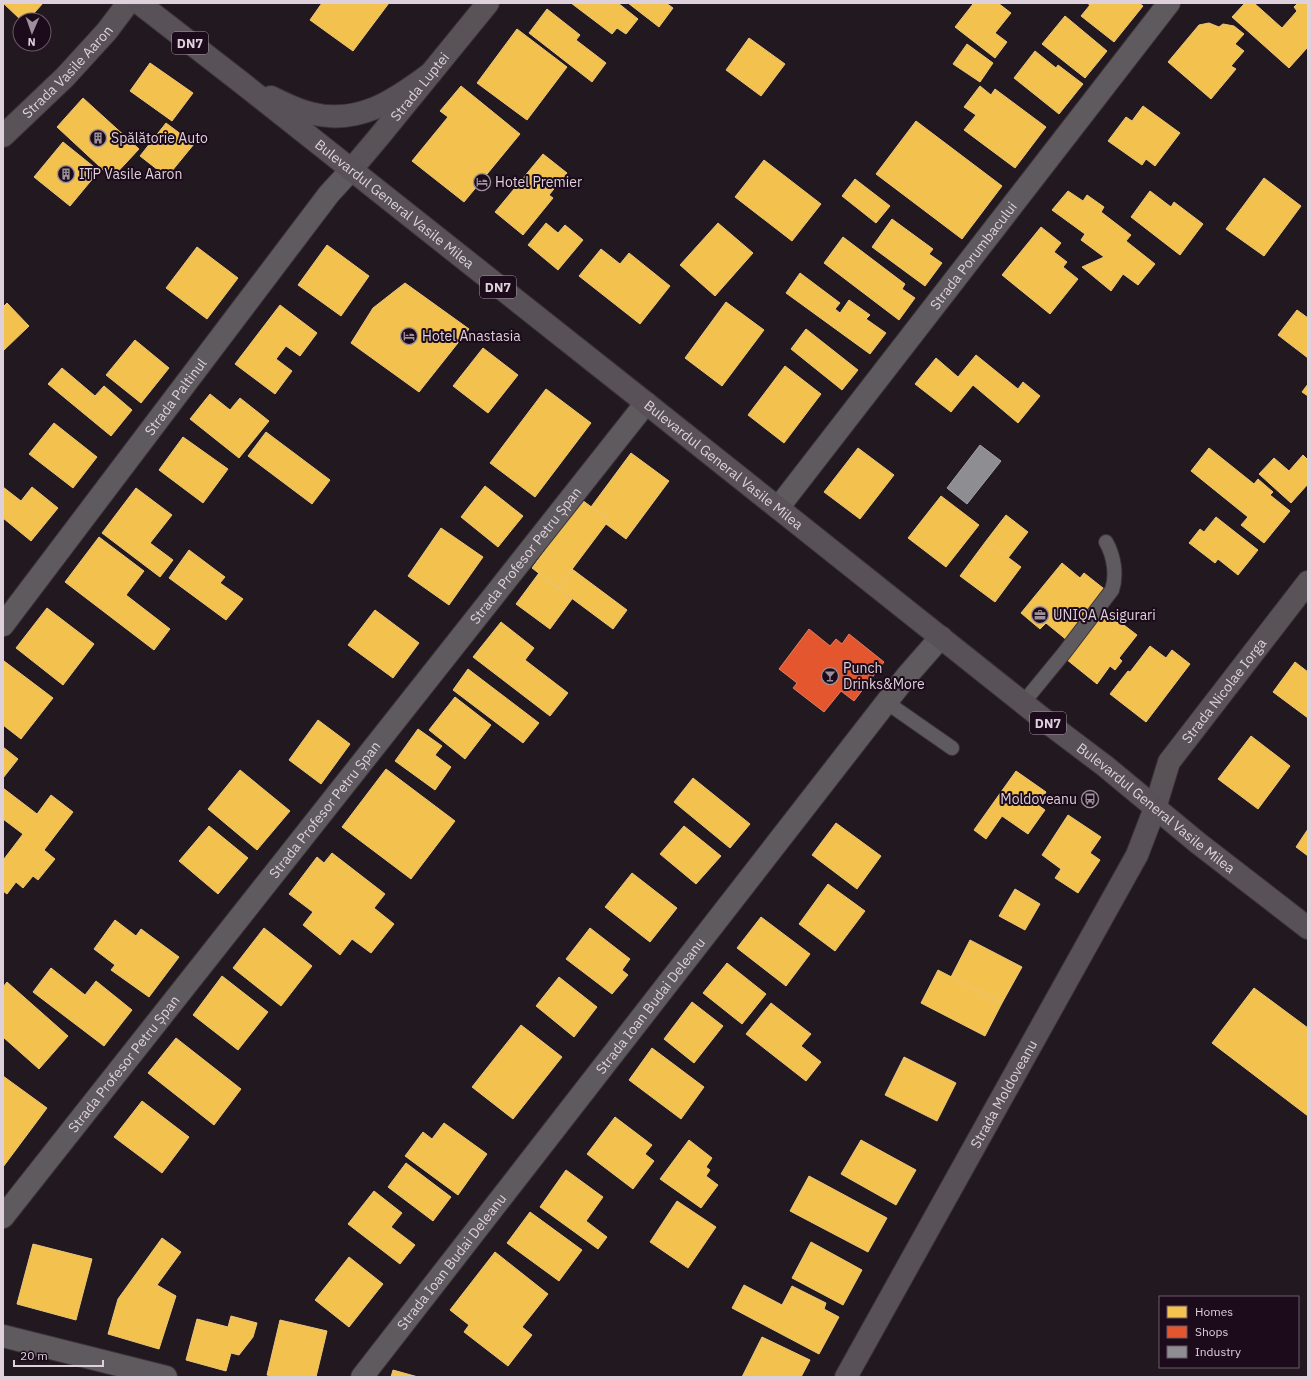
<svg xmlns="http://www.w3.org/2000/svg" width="1311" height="1380" viewBox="0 0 1311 1380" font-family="'IBM Plex Sans',sans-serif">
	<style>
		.homes { fill: #f2c14e; stroke: #ecc679 }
		.shops { fill: #e4572e; stroke: #e27c62 }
		.industry { fill: #8d8d92; stroke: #a5a1a8 }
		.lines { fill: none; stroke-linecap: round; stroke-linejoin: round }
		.lane-casing { stroke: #3b3339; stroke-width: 16 }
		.street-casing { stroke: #3b3339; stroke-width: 24 }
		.secondary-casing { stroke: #3b3339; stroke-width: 24 }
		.primary-casing { stroke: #3b3339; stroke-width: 24 }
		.lane { stroke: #5f5a5e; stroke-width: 14 }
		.street { stroke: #5f5a5e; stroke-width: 22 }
		.secondary { stroke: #595357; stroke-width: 22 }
		.primary { stroke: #585157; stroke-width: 22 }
		.labels { text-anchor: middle; stroke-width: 4; stroke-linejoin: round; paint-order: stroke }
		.shield { fill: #1c0b1a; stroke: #a496a2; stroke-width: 1 }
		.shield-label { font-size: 13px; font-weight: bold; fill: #ded1dc }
		.street-label { font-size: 14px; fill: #ded1dc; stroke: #1c0b1a }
		.poi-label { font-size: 14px; fill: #ded1dc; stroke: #1c0b1a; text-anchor: start }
	</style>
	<rect width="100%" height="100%" fill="#221820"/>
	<!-- homes -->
	<g class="homes">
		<path d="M3 3H43L28 20H21Z"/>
		<path d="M322 3H389L353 51 310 20Z"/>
		<path d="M571 3H618L638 19 626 34 617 28 612 34Z"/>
		<path d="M628 3H666L673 8 659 27Z"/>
		<path d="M971 3H998L1011 13 995 33 1007 42 995 58 955 27 973 4Z"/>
		<path d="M1087 3H1139L1143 6 1114 42 1081 16 1090 5Z"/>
		<path d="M1245 3H1254L1282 28 1297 11 1294 7 1298 3 1308 4V49L1307 48 1289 68 1232 17Z"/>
		<path d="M547 9 580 35 576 40 606 63 592 82 529 33Z"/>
		<path d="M1065 16 1107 51 1085 78 1042 44Z"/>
		<path d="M1209 23 1219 27 1223 24 1234 26 1244 34 1235 44 1244 51 1231 66 1236 69 1211 99 1168 62 1199 25Z"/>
		<path d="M517 29 567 67 527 120 477 83Z"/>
		<path d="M749 38 785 64 761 96 726 70Z"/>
		<path d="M967 44 993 63 980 82 953 64Z"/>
		<path d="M1035 51 1056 68 1058 65 1083 84 1059 114 1014 78Z"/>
		<path d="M150 63 193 93 172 121 130 91Z"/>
		<path d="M461 86 520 134 464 202 412 161 448 117 440 111Z"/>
		<path d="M980 86 991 95 995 89 1046 127 1015 168 964 130 976 115 964 107Z"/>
		<path d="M83 98 139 149 112 178 57 127Z"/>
		<path d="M1143 106 1180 133 1155 166 1146 159 1142 165 1108 141 1126 117 1132 121Z"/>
		<path d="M916 121 1002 186 962 239 876 174Z"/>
		<path d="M166 123 194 144 167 177 140 156Z"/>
		<path d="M63 142 99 171 70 206 34 177Z"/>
		<path d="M543 154 567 173 549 195 553 198 523 235 495 212Z"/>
		<path d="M764 160 821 204 792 241 735 197Z"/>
		<path d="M1264 178 1301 206 1264 256 1226 229Z"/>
		<path d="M855 179 890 206 876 223 842 196Z"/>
		<path d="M1068 191 1083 201 1087 195 1104 207 1101 212 1131 235 1126 241 1155 264 1138 285 1123 274 1111 291 1082 267 1104 257 1081 240 1085 234 1052 210Z"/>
		<path d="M1150 191 1171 207 1174 202 1203 224 1180 255 1131 217Z"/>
		<path d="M892 219 933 249 929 254 942 263 925 286 872 247Z"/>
		<path d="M546 223 558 233 565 225 583 240 558 270 528 245Z"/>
		<path d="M718 223 753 253 715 296 680 265Z"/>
		<path d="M1041 227 1061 243 1054 252 1067 262 1063 267 1078 279 1050 314 1002 275Z"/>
		<path d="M843 237 905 284 902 289 915 298 899 320 824 263Z"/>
		<path d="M327 245 369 276 341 316 298 285Z"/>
		<path d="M197 247 238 278 207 319 166 288Z"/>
		<path d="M601 249 620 264 629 253 670 286 640 324 579 276Z"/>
		<path d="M800 273 840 303 835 309 840 313 849 300 870 315 866 319 886 333 870 354 786 293Z"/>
		<path d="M405 283 469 329 419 392 351 343 373 308Z"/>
		<path d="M726 302 764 330 722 386 685 358Z"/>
		<path d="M7 303 29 326 3 351V307Z"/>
		<path d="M280 305 317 333 300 356 286 346 276 359 292 371 275 394 235 364Z"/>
		<path d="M1297 310 1308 318V358L1278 335Z"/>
		<path d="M806 329 858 370 842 390 791 349Z"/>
		<path d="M135 340 169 368 141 403 106 375Z"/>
		<path d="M483 348 518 375 488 413 453 386Z"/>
		<path d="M976 355 1018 389 1023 382 1040 396 1018 423 973 385 951 412 915 384 936 358 958 377Z"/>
		<path d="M785 366 821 394 784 443 748 415Z"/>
		<path d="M62 368 95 396 104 386 132 410 111 436 48 384Z"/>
		<path d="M1308 384V396L1302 392Z"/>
		<path d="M546 389 591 423 535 497 490 463Z"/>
		<path d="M210 394 230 410 240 398 269 421 239 458 190 419Z"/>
		<path d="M54 423 97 457 73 488 29 454Z"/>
		<path d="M266 432 330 480 312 504 248 456Z"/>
		<path d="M183 437 228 469 203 503 159 470Z"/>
		<path d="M858 448 894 475 860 519 824 492Z"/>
		<path d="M1209 448 1254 484 1258 479 1273 492 1270 495 1290 511 1264 543 1241 525 1248 517 1191 471Z"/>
		<path d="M631 453 669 481 626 539 606 524 609 520 591 507Z"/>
		<path d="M1303 455 1308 460V484L1291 503 1259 474 1274 458 1289 471Z"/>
		<path d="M485 486 523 516 498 547 461 517Z"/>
		<path d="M3 487 21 501 32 487 58 508 31 541 3 518Z"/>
		<path d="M136 488 172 515 150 543 173 560 160 577 102 533Z"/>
		<path d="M941 496 979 525 946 567 908 538Z"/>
		<path d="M582 500 609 520 558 588 532 568Z"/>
		<path d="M1006 515 1028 532 1008 558 986 541Z"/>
		<path d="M1216 517 1258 550 1238 575 1218 559 1215 563 1189 543 1200 529 1204 532Z"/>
		<path d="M441 528 483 557 449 605 408 576Z"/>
		<path d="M99 537 144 571 126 595 170 629 154 650 65 582Z"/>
		<path d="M986 541 1021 567 995 602 960 576Z"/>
		<path d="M189 550 225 577 220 583 243 599 226 620 169 578Z"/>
		<path d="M1062 563 1080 578 1084 573 1108 592 1068 641 1046 623 1040 629 1021 613Z"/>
		<path d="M572 569 627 610 613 629 558 588Z"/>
		<path d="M539 573 572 599 550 629 516 604Z"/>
		<path d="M47 608 94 644 63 685 16 648Z"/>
		<path d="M375 610 419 643 393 678 348 645Z"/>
		<path d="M1101 614 1112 623 1116 619 1137 635 1119 658 1122 661 1115 670 1110 666 1097 684 1066 659Z"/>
		<path d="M501 622 534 648 525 660 568 693 550 716 473 657Z"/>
		<path d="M1150 646 1166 658 1172 650 1190 664 1146 722 1110 694 1128 671 1130 672Z"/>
		<path d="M4 661 53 698 21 739 3 725V662Z"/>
		<path d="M1295 662 1308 672V718L1273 692Z"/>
		<path d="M468 669 539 723 523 743 453 690Z"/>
		<path d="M455 697 491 725 465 759 429 730Z"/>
		<path d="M318 720 350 744 321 784 289 760Z"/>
		<path d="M418 729 442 746 435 755 451 767 435 790 395 761Z"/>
		<path d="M1251 736 1290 766 1258 809 1218 779Z"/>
		<path d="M3 747 18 759 3 778Z"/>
		<path d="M386 769 455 821 411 879 342 827Z"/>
		<path d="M240 770 290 811 257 850 208 809Z"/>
		<path d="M1016 771 1046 792 1038 805 1045 810 1028 834 1002 816 986 839 974 830Z"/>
		<path d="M693 778 750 824 730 848 674 802Z"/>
		<path d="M3 788 37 814 51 795 73 812 44 850 55 859 38 880 33 876 23 888 16 882 7 894 3 891V858L4 859 23 834 3 819Z"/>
		<path d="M1068 815 1101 837 1090 853 1100 860 1078 893 1055 878 1061 869 1042 855Z"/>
		<path d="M836 823 881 856 857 889 812 855Z"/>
		<path d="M209 826 248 858 218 894 179 861Z"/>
		<path d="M684 826 721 856 696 884 660 854Z"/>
		<path d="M1308 829V856L1296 847Z"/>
		<path d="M332 853 385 894 374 908 394 924 371 953 352 939 340 955 303 925 313 912 289 894 317 857 324 863Z"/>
		<path d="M632 873 677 908 650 942 605 907Z"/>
		<path d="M828 884 865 911 835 951 799 924Z"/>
		<path d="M1015 889 1040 904 1025 930 999 916Z"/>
		<path d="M761 917 810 954 786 986 737 948Z"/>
		<path d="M115 920 136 936 141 929 179 957 149 997 111 970 115 965 94 949Z"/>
		<path d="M264 928 312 966 281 1006 233 968Z"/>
		<path d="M590 928 630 959 622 970 628 975 612 994 566 959Z"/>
		<path d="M970 940 1022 967 1002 1003 951 977Z"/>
		<path d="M727 963 766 994 742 1024 703 993Z"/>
		<path d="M51 968 85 995 96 981 132 1010 104 1046 33 992Z"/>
		<path d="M938 970 1002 1003 985 1036 921 1003Z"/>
		<path d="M222 976 268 1012 238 1050 193 1015Z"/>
		<path d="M559 977 597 1007 574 1037 536 1006Z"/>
		<path d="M7 982 68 1036 39 1069 3 1037V987Z"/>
		<path d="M1254 988 1308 1028V1116L1212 1043Z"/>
		<path d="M692 1002 723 1026 694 1063 664 1039Z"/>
		<path d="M771 1003 811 1034 801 1046 821 1062 806 1081 746 1034Z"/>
		<path d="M521 1025 562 1057 513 1119 472 1087Z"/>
		<path d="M176 1038 241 1089 214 1125 148 1073Z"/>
		<path d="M652 1048 704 1087 681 1119 629 1080Z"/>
		<path d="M904 1057 956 1083 937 1121 885 1095Z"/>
		<path d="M3 1076 47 1108 3 1167Z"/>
		<path d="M142 1101 189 1137 162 1173 114 1137Z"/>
		<path d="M615 1117 652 1145 645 1154 654 1161 633 1189 587 1154Z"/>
		<path d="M444 1123 487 1154 458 1195 405 1156 423 1132 432 1139Z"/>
		<path d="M689 1140 712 1158 706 1167 710 1170 706 1176 718 1185 701 1208 660 1179Z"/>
		<path d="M861 1140 916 1170 896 1205 841 1174Z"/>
		<path d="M406 1163 451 1197 433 1221 388 1187Z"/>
		<path d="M566 1170 603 1197 586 1221 607 1237 598 1249 540 1207Z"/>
		<path d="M809 1176 887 1218 868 1252 790 1211Z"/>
		<path d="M374 1191 402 1213 391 1227 415 1245 400 1264 348 1224Z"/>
		<path d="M677 1201 716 1227 688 1268 650 1242Z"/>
		<path d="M530 1212 582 1250 559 1281 507 1243Z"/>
		<path d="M162 1238 181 1252 157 1285 176 1296 159 1349 108 1334 118 1299Z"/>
		<path d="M811 1242 862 1270 843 1305 792 1278Z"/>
		<path d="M33 1244 92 1259 76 1320 17 1304Z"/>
		<path d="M495 1252 548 1294 522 1327 532 1335 508 1366 464 1332 469 1325 450 1310Z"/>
		<path d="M349 1257 383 1284 349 1327 315 1300Z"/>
		<path d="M744 1285 782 1305 792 1286 826 1303 824 1309 839 1317 819 1354 732 1308Z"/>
		<path d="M231 1316 257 1323 253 1337 239 1355 231 1353 226 1371 186 1360 197 1319 228 1327Z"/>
		<path d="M280 1320 327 1331 316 1377H274L267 1375Z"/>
		<path d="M762 1337 810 1360 801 1377H742Z"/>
		<path d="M393 1370 418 1377H391Z"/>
	</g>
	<!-- shops -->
	<path class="shops" d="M809 629 830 646 836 639 842 644 849 634 884 662 854 701 841 691 824 712 793 688 797 683 779 669Z"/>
	<!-- industry -->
	<path class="industry" d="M980 445 1001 461 967 504 947 488Z"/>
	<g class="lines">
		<!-- lane casing -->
		<g class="lane-casing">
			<g id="lane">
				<path d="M886 702 952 748"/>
				<path d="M1023 703 1064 653 1112 590C1117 575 1114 556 1106 542"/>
			</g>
		</g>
		<!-- street casing -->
		<g class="street-casing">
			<g id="street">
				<path id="s1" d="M778 508 1169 3"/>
				<path id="s2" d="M3 625 329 194 351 170"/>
				<path id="s3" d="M3 1217 646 403"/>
				<path d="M3 1336 166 1377"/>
				<path id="s4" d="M362 1377 906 677 941 637"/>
			</g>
		</g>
		<!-- secondary casing -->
		<g class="secondary-casing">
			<g id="secondary">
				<path id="s5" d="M3 136 65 77 107 31 128 3"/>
				<path id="s6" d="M351 170 378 138 488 3"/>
				<path id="s7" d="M1155 808 1169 762 1308 582"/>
			</g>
		</g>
		<!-- primary casing -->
		<g class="primary-casing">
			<g id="primary">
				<path id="s8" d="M139 3 242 83 646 403 1052 726 1105 766 1198 843 1308 928"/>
				<path d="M271 97C283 103 297 110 310 113 358 126 395 100 431 73"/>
				<path id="s9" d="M846 1377 1137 855 1155 808"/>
			</g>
		</g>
		<!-- lane -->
		<use href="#lane" class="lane"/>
		<!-- street -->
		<use href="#street" class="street"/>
		<!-- secondary -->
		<use href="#secondary" class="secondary"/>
		<!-- primary -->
		<use href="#primary" class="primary"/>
	</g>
	<!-- icons -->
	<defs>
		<g id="building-ring" transform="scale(0.9)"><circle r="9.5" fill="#1c0b1a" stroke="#9c909a" stroke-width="1.5"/><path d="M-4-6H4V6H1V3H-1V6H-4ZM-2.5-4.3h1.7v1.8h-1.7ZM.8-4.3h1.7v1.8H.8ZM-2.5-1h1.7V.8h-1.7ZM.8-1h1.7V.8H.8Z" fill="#9c909a"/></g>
		<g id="hotel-ring" transform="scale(0.9)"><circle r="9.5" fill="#1c0b1a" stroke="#9c909a" stroke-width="1.5"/><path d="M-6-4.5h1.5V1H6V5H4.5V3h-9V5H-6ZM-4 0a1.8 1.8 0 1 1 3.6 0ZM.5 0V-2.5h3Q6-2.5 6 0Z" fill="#9c909a"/></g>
		<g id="office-ring" transform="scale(0.9)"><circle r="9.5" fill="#1c0b1a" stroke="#9c909a" stroke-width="1.5"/><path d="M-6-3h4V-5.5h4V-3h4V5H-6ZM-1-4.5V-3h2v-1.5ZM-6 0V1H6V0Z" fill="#9c909a"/></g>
		<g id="bar-ring" transform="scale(0.9)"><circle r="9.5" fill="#1c0b1a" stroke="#9c909a" stroke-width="1.5"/><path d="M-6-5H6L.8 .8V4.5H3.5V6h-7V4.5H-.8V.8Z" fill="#9c909a"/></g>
		<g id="bus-ring" transform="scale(0.9)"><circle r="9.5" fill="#1c0b1a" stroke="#9c909a" stroke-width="1.5"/><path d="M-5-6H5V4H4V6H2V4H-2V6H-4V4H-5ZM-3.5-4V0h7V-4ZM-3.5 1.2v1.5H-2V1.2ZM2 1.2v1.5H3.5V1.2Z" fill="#9c909a"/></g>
	</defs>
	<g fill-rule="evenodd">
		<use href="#building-ring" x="98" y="138"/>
		<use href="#building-ring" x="66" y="174"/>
		<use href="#hotel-ring" x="482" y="182"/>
		<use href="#hotel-ring" x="409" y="336"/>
		<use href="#office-ring" x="1040" y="615"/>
		<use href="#bar-ring" x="830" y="676"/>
		<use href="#bus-ring" x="1090" y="799"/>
	</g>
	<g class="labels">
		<!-- shield labels -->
		<g class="shield">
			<rect x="172" y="32" width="36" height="22" rx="3"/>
			<rect x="480" y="276" width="36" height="22" rx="3"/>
			<rect x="1030" y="712" width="36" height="22" rx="3"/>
		</g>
		<g class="shield-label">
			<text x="190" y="48">DN7</text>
			<text x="498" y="292">DN7</text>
			<text x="1048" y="728">DN7</text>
		</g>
		<!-- street labels -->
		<g class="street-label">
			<text dy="5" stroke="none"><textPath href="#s5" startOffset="91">Strada Vasile Aaron</textPath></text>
			<text dy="5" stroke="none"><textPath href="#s6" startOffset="108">Strada Luptei</textPath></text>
			<text dy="5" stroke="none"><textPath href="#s8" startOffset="325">Bulevardul General Vasile Milea</textPath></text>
			<text dy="5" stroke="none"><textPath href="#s1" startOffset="319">Strada Porumbacului</textPath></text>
			<text dy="5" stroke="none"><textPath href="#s2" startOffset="286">Strada Paltinul</textPath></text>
			<text dy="5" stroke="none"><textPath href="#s8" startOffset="745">Bulevardul General Vasile Milea</textPath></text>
			<text dy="5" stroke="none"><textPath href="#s3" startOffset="843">Strada Profesor Petru Șpan</textPath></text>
			<text dy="5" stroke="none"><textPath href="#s7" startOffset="138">Strada Nicolae Iorga</textPath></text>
			<text dy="5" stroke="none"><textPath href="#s8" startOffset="1297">Bulevardul General Vasile Milea</textPath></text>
			<text dy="5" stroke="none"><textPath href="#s3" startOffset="519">Strada Profesor Petru Șpan</textPath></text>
			<text dy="5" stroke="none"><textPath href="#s4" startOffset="470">Strada Ioan Budai Deleanu</textPath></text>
			<text dy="5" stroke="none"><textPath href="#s3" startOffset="195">Strada Profesor Petru Șpan</textPath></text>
			<text dy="5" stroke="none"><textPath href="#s9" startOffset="324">Strada Moldoveanu</textPath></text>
			<text dy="5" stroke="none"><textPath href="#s4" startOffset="146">Strada Ioan Budai Deleanu</textPath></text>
		</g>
		<!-- poi labels -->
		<g class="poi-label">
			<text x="111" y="143">Spălătorie Auto</text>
			<text x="79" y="179">ITP Vasile Aaron</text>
			<text x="495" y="187">Hotel Premier</text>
			<text x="422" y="341">Hotel Anastasia</text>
			<text x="1053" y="620">UNIQA Asigurari</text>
			<text x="843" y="673">Punch<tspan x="843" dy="16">Drinks&amp;More</tspan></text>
			<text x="1077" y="804" text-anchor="end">Moldoveanu</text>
		</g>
	</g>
	<!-- border -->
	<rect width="1311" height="1380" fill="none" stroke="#ded1dc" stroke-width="8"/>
	<!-- legend -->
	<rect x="1159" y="1296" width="140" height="72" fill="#1c0b1a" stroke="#6a5a68"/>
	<rect x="1167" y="1306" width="20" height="12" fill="#f2c14e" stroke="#6a5a68"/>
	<text x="1195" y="1316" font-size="12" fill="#ded1dc">Homes</text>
	<rect x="1167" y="1326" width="20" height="12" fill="#e4572e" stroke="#6a5a68"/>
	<text x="1195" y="1336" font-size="12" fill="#ded1dc">Shops</text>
	<rect x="1167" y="1346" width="20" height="12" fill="#8d8d92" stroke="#6a5a68"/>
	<text x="1195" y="1356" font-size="12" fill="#ded1dc">Industry</text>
	<!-- north arrow -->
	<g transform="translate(32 32) rotate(182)"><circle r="19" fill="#1c0b1a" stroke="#6a5a68"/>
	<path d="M0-3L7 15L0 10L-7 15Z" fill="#9c909a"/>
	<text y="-6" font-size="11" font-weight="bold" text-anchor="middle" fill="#ded1dc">N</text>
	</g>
	<!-- scale -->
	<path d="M14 1360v6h89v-6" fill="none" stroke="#ded1dc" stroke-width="2"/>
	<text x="20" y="1360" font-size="12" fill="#ded1dc" stroke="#1c0b1a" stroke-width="3" paint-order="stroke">20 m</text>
</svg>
